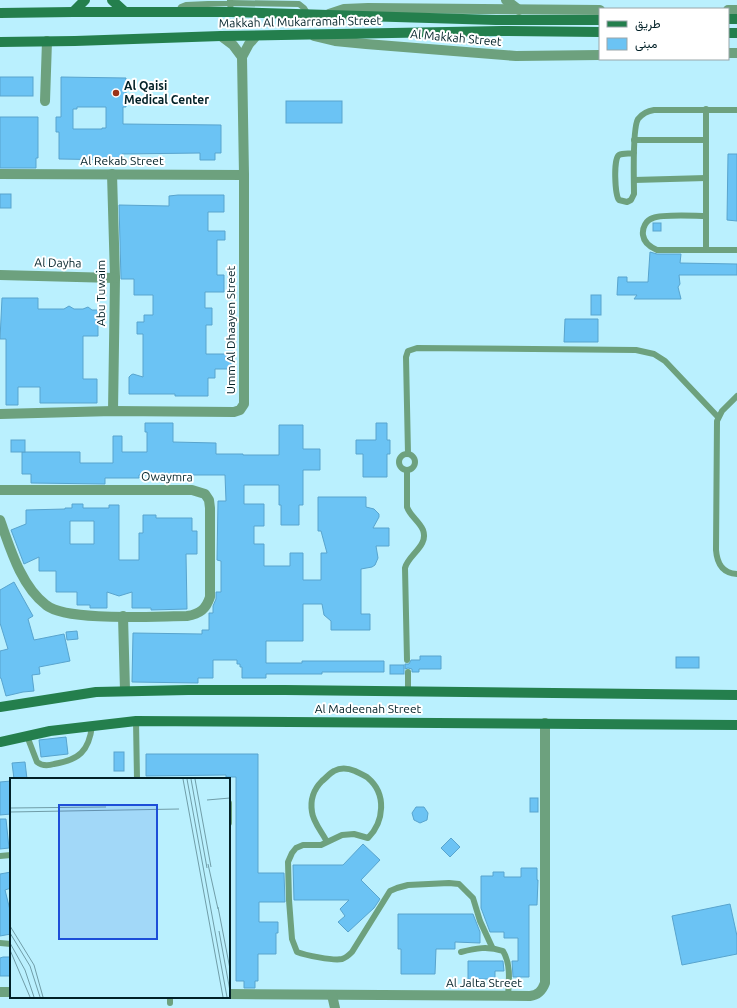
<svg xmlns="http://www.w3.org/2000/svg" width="737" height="1008" viewBox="0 0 737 1008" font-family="Ubuntu,Vazirmatn,sans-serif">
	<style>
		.building { fill: #6bc3f4; stroke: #58a4ce; fill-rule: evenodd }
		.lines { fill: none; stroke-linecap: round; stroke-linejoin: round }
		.lane { stroke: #6da17e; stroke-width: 6 }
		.street { stroke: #6da17e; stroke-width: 10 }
		.secondary { stroke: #247f4d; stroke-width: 10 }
		.poi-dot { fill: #9a3219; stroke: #fff; stroke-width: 1.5 }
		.labels { text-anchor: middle; stroke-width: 4; stroke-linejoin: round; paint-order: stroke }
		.street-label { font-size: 12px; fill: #012027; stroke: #fff }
		.poi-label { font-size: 12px; font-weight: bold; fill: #012027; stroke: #fff; text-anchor: start }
		.inset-road { fill: none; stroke: #709da8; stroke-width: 1 }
		.view { fill: #1d4ed8; fill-opacity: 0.15; stroke: #1d4ed8; stroke-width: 2 }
		.inset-edge { fill: none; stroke: #012027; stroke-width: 2 }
	</style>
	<rect width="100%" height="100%" fill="#baf0fe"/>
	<!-- building -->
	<g class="building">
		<rect x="0" y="77" width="33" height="19"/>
		<path d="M61 77 126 78V107H123V124L221 125V153H215V160H200V153L122 154V160L59 159V132H56V117H61ZM77 107H106V128H102V129H73V109H77Z"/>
		<rect x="286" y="101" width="56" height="22"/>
		<path d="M0 117H38V158H36V168H0Z"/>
		<path d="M728 154H737V221L727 220Z"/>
		<rect x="0" y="194" width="11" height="14"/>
		<path d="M178 195H224V212H208V231H225V240H217V275H224V292H205V308H212V325H206V354H231V369H215V378H208V396H175V394H129V377L131 375 133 374 143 377V334H137V322H144V315H153V295H134V279H121L119 205 169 206V196Z"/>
		<rect x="653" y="223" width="8" height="8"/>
		<path d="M650 252 657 254H681L680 263 737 264V275H679L680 284 678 287 681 299H634L637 295H617L618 277H627V282H648Z"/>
		<rect x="591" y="295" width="10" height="20"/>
		<path d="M2 298H38V309H64L69 306 74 309H83L88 307 92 310H98V336H83V379H97V403H40V387H18V405H6V339H0Z"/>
		<path d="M565 319H598V342H564Z"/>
		<path d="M145 423H173V442L216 443V454H243V455H279V425H303V449H320V470H303V505H299V525H281V505H279V485H244V504H264V526H254V544H264V566H290V553H303V580H321V553H327L321 531H318V497H366V507L374 509 379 514V517L373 528H389V546H376L378 558 375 565 372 567 361 569V614H370V630H331V621L324 615 322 604H303V641H266V663H302V661H384V672H322V674H266V678H242V667H240V664H237V660H213V678H198V683L132 682 133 633 202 634V630H209V613H213V606L216 599V592H221V561L217 560 218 501H226L225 475H139V478H105V484L31 483V474H22V452H80V463H113V436H122V452H147V432H145Z"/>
		<path d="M376 423H387V440H390V454H387V477H363V454H356V440H376Z"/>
		<rect x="11" y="440" width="14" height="12"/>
		<path d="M72 504H83V508H109V505H119V560H139V533H143V515H156V518H192V531H197V554H186L187 609 151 610V608H132V592L119 596 107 592V608H90V605H77V592H56V571H39V557L24 564 11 530 26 524V510L65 509V508H72ZM70 521H94V544H70Z"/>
		<path d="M14 582 33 616 28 619 34 640 64 634 70 661 39 667 40 674 32 675 34 691 23 692 6 696 1 678H0V651L8 649 0 623V590Z"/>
		<path d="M77 631 78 639 67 640 66 632Z"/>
		<path d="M420 656H441V669H419V672H412V669L408 668 405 669V664H409L411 660H420Z"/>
		<rect x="676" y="657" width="23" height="11"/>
		<rect x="390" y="665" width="14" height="9"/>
		<path d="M66 737 68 754 41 757 39 740Z"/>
		<rect x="114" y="752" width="10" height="19"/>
		<path d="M146 754H258V873H284L285 902H259V922H278V933H276V954H258V981H255V988H244V981H236V777H226V775L146 776Z"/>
		<path d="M25 762 27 779H14L12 763Z"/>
		<path d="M11 781V814L0 815V782Z"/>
		<rect x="530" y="798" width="8" height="14"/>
		<path d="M416 807H424L428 813 427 820 420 823 414 820 412 813Z"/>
		<path d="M0 819H6L9 848 0 849Z"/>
		<path d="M451 838 460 847 450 857 441 848Z"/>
		<path d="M363 844 380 860 361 880 380 899 374 908 348 932 338 922 345 916 340 909 349 900H294L293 865H343Z"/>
		<path d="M521 868H537V880H538L537 905H529V977H513L512 961H518V938H504V932H490L481 908V876H493V872H504V877H521Z"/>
		<path d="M11 872V888L5 890 11 914V934L0 936V874Z"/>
		<path d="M730 904 737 936V954L682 965 672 916Z"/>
		<path d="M398 914H473L480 932V943L455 942V949H436L435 974H401V949H398Z"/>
		<path d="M3 957H11V976H0V958Z"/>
		<path d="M468 961H503L504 971H495V979H468Z"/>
	</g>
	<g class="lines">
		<!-- lane -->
		<g class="lane">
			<path d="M178 12 181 7 186 5 230 3V0"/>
			<path d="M231 12 230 3 299 4 304 8 307 13"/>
			<path d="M706 109V250"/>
			<path d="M634 140H706"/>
			<path d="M634 153C630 154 623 153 619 155 613 159 615 195 619 200L627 202 631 200 634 194C634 179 632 129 638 119 642 114 647 111 654 110H737"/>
			<path d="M634 180 706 178"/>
			<path d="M706 216C694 216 663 214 653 218 646 220 642 228 643 235 644 243 650 247 657 250H737"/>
			<path d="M737 396 722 411 717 421 716 550C717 563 722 573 737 574"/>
			<circle cx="407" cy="462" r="8"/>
			<path d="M408 454 406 357 408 351 417 348 636 350 654 354 665 361 718 417"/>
			<path d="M407 471V507C410 516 419 521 423 530 429 546 408 555 405 568L407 660"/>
			<path d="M408 672V691"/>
			<path d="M136 721 137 779"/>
			<path d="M27 736 37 762C42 766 48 766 54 764 79 760 89 751 92 726"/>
			<path d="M229 803V823"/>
			<path d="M327 842C322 832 313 822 312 812 310 800 314 789 322 781 326 778 330 773 334 771 341 767 348 768 355 771 359 773 365 775 368 778 387 794 384 822 368 838L354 834 342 835 321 845H303L296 848 292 853 288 862 289 900 292 939 297 952C305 955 333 961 342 959 346 958 349 955 352 952L390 891 397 888 408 885 449 883 459 884 473 898 480 921 492 947"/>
			<path d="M0 856 11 855"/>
			<path d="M0 943 11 944"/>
			<path d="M461 952C476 948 488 946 503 951 511 964 509 981 508 996"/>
			<path d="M170 1003V997"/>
		</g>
		<!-- street -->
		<g class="street">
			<path d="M506 0 519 10"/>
			<path d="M728 10H737"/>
			<path d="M329 14 344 9 368 8 600 10"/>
			<path d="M221 36 233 45 242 57"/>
			<path d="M314 36 335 41 366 44 516 56 600 55"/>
			<path d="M728 53H737"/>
			<path d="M45 101 47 41"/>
			<path d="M0 174 244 175"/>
			<path d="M112 174 115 278 113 411"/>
			<path d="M0 275 115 278"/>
			<path d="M0 414 113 411 234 412 240 410 244 404V175L242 57 249 44 256 36"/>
			<path d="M0 490H192L205 494 209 500 210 508V597C206 609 200 614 187 616 157 616 67 622 46 605 21 586 10 548 0 520"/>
			<path d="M123 616 125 691"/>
			<path d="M0 992H11"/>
			<path d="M229 994 530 996C538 995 542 991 545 983V723"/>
			<path d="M332 995 335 1008"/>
		</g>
		<!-- secondary -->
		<g class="secondary">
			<path d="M112 0 125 12"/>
			<path d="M73 12 85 0"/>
			<path d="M0 13 73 12H231L496 20H600"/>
			<path d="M728 19H737"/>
			<path d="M728 33H737"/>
			<path d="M0 42 75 41 221 36 502 31 600 32"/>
			<path d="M0 707 96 692 188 690H285L737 695"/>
			<path d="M0 742 50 731 136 721 737 725"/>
		</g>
	</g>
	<!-- markers -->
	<circle class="poi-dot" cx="116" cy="93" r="4"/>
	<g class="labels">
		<!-- street labels -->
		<g class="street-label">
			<text transform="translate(300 22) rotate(-1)" y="4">Makkah Al Mukarramah Street</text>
			<text transform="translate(456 38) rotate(5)" y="4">Al Makkah Street</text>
			<text x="122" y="165">Al Rekab Street</text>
			<text transform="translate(58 263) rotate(1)" y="4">Al Dayha</text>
			<text transform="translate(101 293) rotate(-90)" y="4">Abu Tuwaim</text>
			<text transform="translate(231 330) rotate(-90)" y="4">Umm Al Dhaayen Street</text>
			<text transform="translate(167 477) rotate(1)" y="4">Owaymra</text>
			<text x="368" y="713">Al Madeenah Street</text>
			<text x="484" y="987">Al Jalta Street</text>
		</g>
		<!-- poi labels -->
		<g class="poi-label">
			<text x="124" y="90">Al Qaisi<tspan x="124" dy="14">Medical Center</tspan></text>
		</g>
	</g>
	<!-- overview -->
	<g transform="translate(10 778)">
		<rect width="220" height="220" fill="#baf0fe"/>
		<path class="inset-road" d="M173 1 213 219M177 1 217 219M181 1 197 90M185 1 201 89M197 22 220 20M0 30 96 29M0 34 169 31M198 86 208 131M208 129 220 191M0 148 24 187 33 219M209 153 220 213M0 155 20 188 30 219M0 165 15 192 24 219M0 172 20 219"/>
		<path class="view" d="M49 27H147V161H49Z"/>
		<rect width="220" height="220" class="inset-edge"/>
	</g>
	<!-- legend -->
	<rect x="599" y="8" width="130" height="52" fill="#ffffff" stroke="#99a6a9"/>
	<rect x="607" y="21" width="20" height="6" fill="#247f4d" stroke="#99a6a9"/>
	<text x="635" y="28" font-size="12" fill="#012027">طريق</text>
	<rect x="607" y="38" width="20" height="12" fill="#6bc3f4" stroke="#99a6a9"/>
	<text x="635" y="48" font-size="12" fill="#012027">مبنى</text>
</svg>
